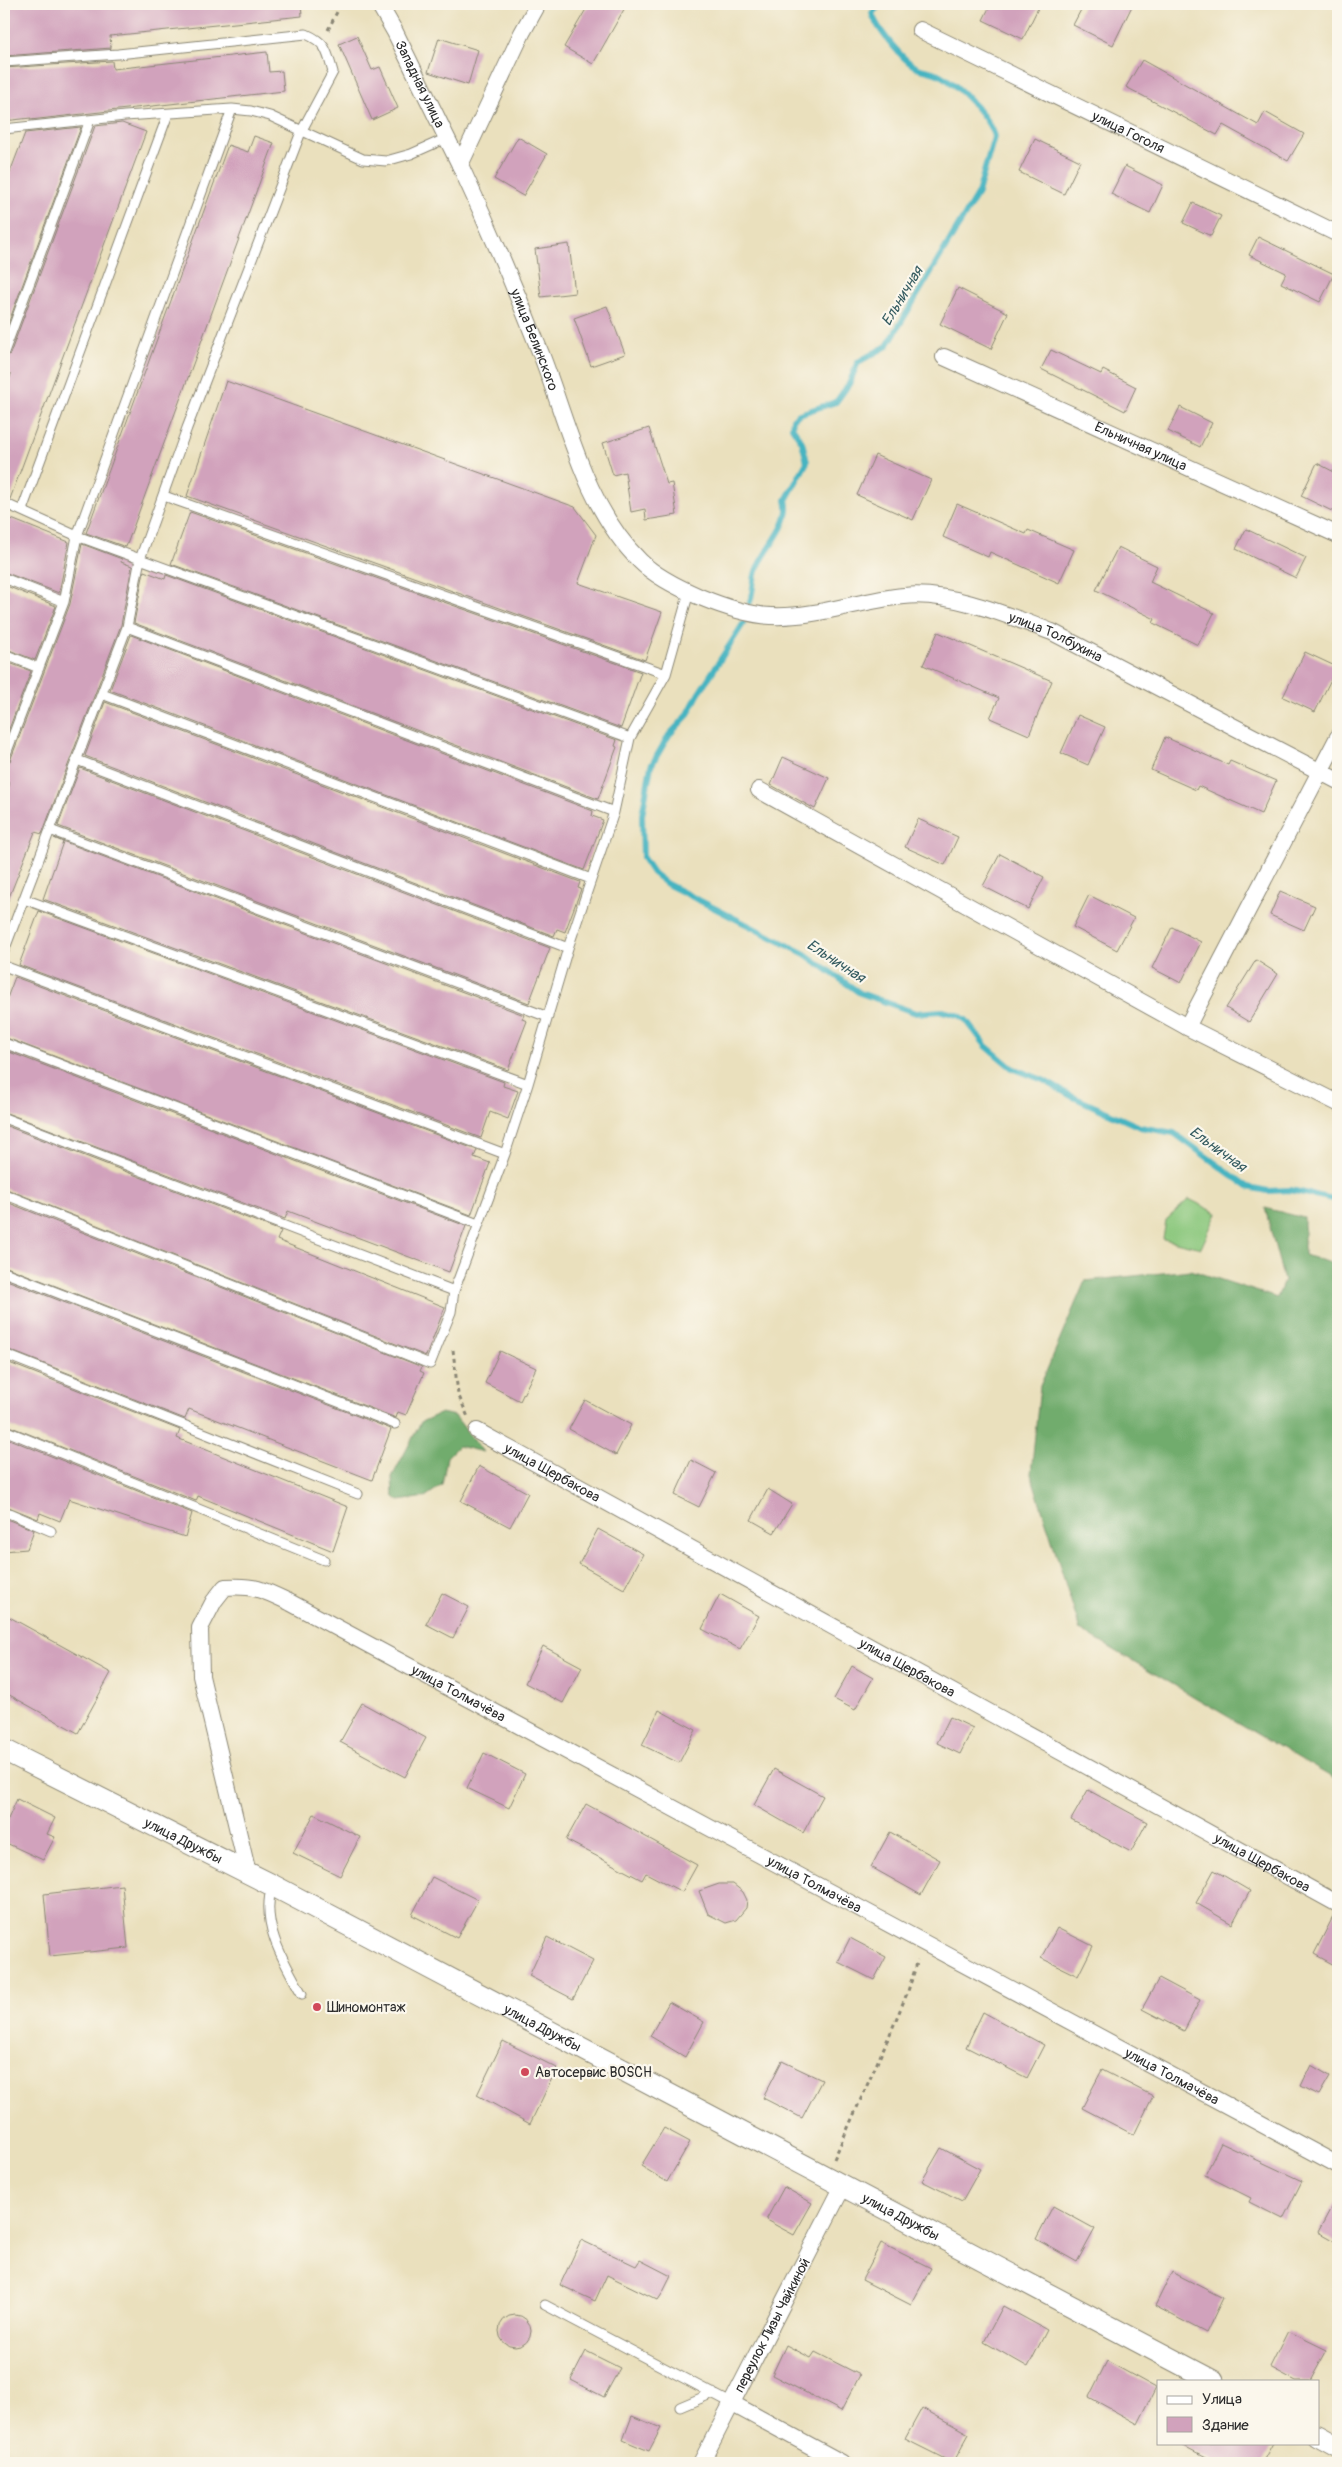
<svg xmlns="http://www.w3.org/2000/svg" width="1342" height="2467" viewBox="0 0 1342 2467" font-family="Pangolin,sans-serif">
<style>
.green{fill:#8cc87e;stroke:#5c7a54}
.forest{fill:#71ac6d;stroke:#4e6c4c}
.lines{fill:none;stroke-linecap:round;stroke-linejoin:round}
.stream{stroke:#46b4c1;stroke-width:6}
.building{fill:#d1a2bc}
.service-casing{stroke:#8a8674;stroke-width:11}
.minor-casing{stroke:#8a8674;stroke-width:18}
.tertiary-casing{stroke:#8a8674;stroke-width:23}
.path{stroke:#8a8674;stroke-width:3;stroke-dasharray:4 4;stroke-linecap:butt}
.service{stroke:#fff;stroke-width:9}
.minor{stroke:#fff;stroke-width:16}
.tertiary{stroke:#fff;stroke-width:21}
.poi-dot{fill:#d1495b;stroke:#fbf7ec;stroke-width:2}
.labels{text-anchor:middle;stroke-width:4.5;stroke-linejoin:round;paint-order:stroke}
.street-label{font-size:14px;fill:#2b2b2b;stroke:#fbf7ec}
.poi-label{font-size:14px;fill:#2b2b2b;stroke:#fbf7ec;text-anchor:start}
.water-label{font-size:15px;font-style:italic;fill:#345b60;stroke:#fbf7ec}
</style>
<rect width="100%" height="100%" fill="#fbf7ec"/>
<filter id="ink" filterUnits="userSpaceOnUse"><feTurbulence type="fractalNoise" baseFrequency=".02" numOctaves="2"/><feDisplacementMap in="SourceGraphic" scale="10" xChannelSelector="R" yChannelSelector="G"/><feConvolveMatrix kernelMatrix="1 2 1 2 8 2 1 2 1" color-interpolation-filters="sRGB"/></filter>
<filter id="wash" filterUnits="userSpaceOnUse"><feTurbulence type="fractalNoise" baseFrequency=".0096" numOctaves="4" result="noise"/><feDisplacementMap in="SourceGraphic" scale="20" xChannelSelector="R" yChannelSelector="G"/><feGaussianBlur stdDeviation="1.12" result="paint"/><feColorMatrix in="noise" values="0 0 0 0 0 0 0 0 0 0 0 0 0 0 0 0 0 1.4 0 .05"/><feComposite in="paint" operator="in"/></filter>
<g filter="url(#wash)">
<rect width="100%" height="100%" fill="#eae0bd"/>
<path class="green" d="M1189 1199 1217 1213 1201 1248 1163 1239 1166 1220Z"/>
<path class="forest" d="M1265 1208 1304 1218V1255L1338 1265V1781L1080 1630 1031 1474 1040 1386 1085 1281 1191 1270 1277 1298 1284 1281Z
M441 1413 455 1416 483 1452 458 1446 447 1457 442 1485 425 1497 399 1501 393 1496 392 1477 421 1422Z"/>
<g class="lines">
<path class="stream" d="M750 602C753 592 753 581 756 571 765 548 793 524 786 500L807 462 802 442 792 427 793 419 799 414 836 402 849 384 858 362 887 346 978 193 994 137C990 118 957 84 940 75 933 71 925 71 918 68 904 62 876 28 872 13L881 4
M743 624 699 693 687 716 669 735 651 766 642 815 643 858 653 873 667 884 805 954 860 993 916 1013 942 1011 958 1015 966 1020 986 1046 1012 1068 1043 1080 1071 1096 1140 1127 1174 1133 1248 1187 1268 1191 1290 1190 1338 1200"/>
</g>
<g id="blocks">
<path class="building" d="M34 4H301L302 16 110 36 111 48 4 56V7Z
M589 4H627L593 64 564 47Z
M991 4H1040L1023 39 983 20Z
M1084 4H1133L1113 45 1073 25Z
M357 36 372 70 380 67 398 108 372 120 339 44Z
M439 38 478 50 468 85 428 72Z
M267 52 269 72 282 71 284 91 30 120 31 118 4 121V68L112 61 113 69Z
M1142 60 1258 125 1265 112 1304 134 1288 161 1223 125 1217 135 1126 87Z
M122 123 146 132 10 499 4 497V395L11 374 4 373V358L10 354 95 126Z
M81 127 4 335V188L25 133Z
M254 136 274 143 126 547 86 533 228 145 248 152Z
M518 137 547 154 523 196 494 179Z
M1035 139 1080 161 1064 194 1019 172Z
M1125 166 1163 185 1150 213 1111 194Z
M1193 203 1221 216 1211 236 1183 223Z
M1258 237 1334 274 1320 302 1281 283 1286 273 1249 255Z
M569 244 575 293 541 297 535 249Z
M958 288 1008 313 991 349 940 324Z
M607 306 625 354 591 366 574 318Z
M1051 350 1101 374 1103 370 1136 387 1125 411 1041 369Z
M226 381 575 507 596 535 578 583 662 612 645 660 187 496Z
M1180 407 1212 423 1200 447 1168 431Z
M649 428 667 484 672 483 677 515 646 520 645 509 631 512 625 472 613 475 603 443Z
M875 455 931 480 913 520 857 495Z
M1317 463 1338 474V514L1301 496Z
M957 504 1026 534 1028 530 1074 550 1059 583 990 552 988 557 943 537Z
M190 512 641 672 621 728 171 564Z
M4 516 69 542 59 593 4 572Z
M1246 529 1306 558 1296 578 1236 549Z
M82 544 122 559 121 562 132 566 121 625 42 834 35 832 4 910V799L10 783 4 781V765L10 761 70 604Z
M1118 547 1157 566 1150 582 1214 613 1198 645 1153 623 1155 619 1096 590Z
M144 571 165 579 166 575 617 740 615 746 617 747 598 799 134 623Z
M4 585 56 606 35 660 4 648Z
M938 632 1052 681 1029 735 990 718 999 698 923 665Z
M131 635 593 811 592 816 603 820 584 870 110 690Z
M1305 652 1337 667 1315 712 1283 697Z
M4 661 31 671 4 742Z
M105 702 580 882 578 888 581 889 565 932 557 929 554 936 85 756Z
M1078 715 1105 727 1088 765 1061 753Z
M1165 737 1228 765 1230 761 1276 781 1261 814 1198 786 1196 790 1151 770Z
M783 757 829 778 815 809 771 785Z
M80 768 550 948 529 1003 58 826Z
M918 819 958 837 945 865 905 847Z
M54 838 524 1015 522 1019 527 1021 508 1070 43 899 63 842Z
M1000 854 1044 877 1028 909 983 886Z
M1280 891 1315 906 1304 930 1270 915Z
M1089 895 1134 918 1117 950 1073 927Z
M39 911 504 1082 503 1086 518 1091 508 1119 490 1112 481 1138 19 965Z
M1172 927 1201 942 1181 983 1152 968Z
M1256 960 1278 974 1249 1022 1226 1008Z
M15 977 477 1150 474 1157 490 1163 471 1215 4 1037V1006Z
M4 1050 466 1226 449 1272 288 1211 285 1219 4 1112Z
M4 1125 281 1231 277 1240 445 1307 426 1356 4 1188Z
M4 1201 422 1367 420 1371 424 1373 406 1415 398 1412 396 1418 4 1266Z
M4 1279 391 1429 372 1480 189 1409 185 1419 4 1348Z
M500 1351 536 1368 520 1401 485 1383Z
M4 1361 180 1430 177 1438 348 1507 333 1551 198 1496 196 1501 4 1424Z
M585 1400 631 1425 616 1455 569 1429Z
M4 1437 192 1513 185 1537 69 1499 60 1521 40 1513 38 1519 4 1505Z
M691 1460 716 1473 699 1507 675 1495Z
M479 1466 528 1493 510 1527 461 1501Z
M768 1489 792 1504 774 1533 751 1520Z
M4 1518 34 1530 27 1549 4 1551Z
M598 1529 643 1554 624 1589 579 1564Z
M442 1593 469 1607 453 1638 426 1624Z
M720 1594 759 1616 740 1649 702 1629Z
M4 1614 111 1673 78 1733 4 1692Z
M543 1646 582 1667 563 1703 525 1683Z
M852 1666 873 1678 855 1710 834 1699Z
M362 1703 426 1738 405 1777 340 1742Z
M659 1710 696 1730 679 1763 642 1745Z
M950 1717 973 1728 960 1754 937 1743Z
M484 1753 525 1774 509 1808 467 1788Z
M774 1769 823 1796 803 1833 754 1805Z
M1088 1790 1147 1822 1131 1852 1071 1820Z
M17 1799 55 1818 47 1834 55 1837 43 1860 4 1842V1828Z
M586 1804 697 1865 682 1892 646 1873 642 1880 566 1840Z
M314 1814 360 1837 340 1876 293 1853Z
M890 1832 940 1860 921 1895 871 1867Z
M1214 1870 1250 1891 1232 1924 1196 1903Z
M432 1877 478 1900 457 1938 412 1915Z
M719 1884H733L743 1892 747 1900 746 1908 736 1920 726 1923 708 1914 699 1891Z
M122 1885 128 1948 50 1956 44 1894Z
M1335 1913 1338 1914V1967L1314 1954Z
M1057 1928 1093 1946 1078 1976 1041 1958Z
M547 1937 593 1961 573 1999 529 1976Z
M850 1938 886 1957 874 1980 838 1962Z
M1159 1978 1200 2000 1184 2031 1142 2009Z
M669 2002 704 2022 685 2057 650 2036Z
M983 2012 1044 2045 1027 2078 966 2047Z
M503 2041 557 2068 530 2124 477 2095Z
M782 2061 822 2080 802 2118 763 2098Z
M1311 2065 1330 2076 1319 2095 1301 2086Z
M1102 2070 1153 2096 1134 2135 1082 2108Z
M664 2128 690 2142 667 2182 641 2166Z
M1221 2143 1302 2181 1283 2219 1249 2202 1251 2198 1205 2175Z
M941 2148 980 2169 962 2201 922 2181Z
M784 2187 812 2203 794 2235 766 2220Z
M1338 2195V2243L1318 2232Z
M1053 2206 1095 2229 1077 2262 1036 2239Z
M581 2240 636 2266 640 2260 671 2276 662 2294 658 2300 607 2275 595 2301 560 2285Z
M881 2243 931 2268 911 2305 862 2280Z
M1172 2272 1223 2298 1206 2333 1155 2306Z
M1003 2306 1047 2330 1028 2367 984 2342Z
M499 2331a16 16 0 1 1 32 0a16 16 0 1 1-32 0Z
M1288 2331 1327 2350 1310 2381H1296L1270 2367Z
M786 2345 811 2358 815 2352 860 2375 841 2411 772 2375Z
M586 2351 620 2368 604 2397 571 2380Z
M1107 2361 1156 2388 1138 2424 1089 2397Z
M922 2408 969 2434 953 2463 905 2439Z
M632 2416 661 2428 649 2451 623 2440Z
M1178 2443H1273L1262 2463H1217Z"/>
</g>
</g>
<g filter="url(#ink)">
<use href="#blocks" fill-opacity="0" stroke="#8a8674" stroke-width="1"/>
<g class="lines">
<defs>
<path id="service" d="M4 62 118 54 306 34C327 43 327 52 333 72L301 132 187 428 140 559 127 627 4 951
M4 129 125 116 232 109 251 111 270 116 363 159 386 161 411 154 447 138
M4 352 90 120
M164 496 666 674
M4 503 77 536 630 738
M22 510 168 114
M4 578 64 602
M127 627 614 812
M4 654 39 668
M102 694 591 879
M4 759 64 602 77 536 232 109
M77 760 568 948
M50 830 548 1017
M24 899 528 1084
M4 966 505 1154
M4 1043 478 1224
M4 1118 454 1291
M4 1194 430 1364 451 1312 454 1291 505 1154 528 1084 568 948 614 812 630 738 666 674 689 592
M4 1272 395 1424
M4 1354 358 1494
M4 1430 324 1560
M4 1511 51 1531
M272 1886C260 1924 284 1962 302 1994
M545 2305 731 2403
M680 2407 713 2393"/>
<g id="minor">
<path id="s1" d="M379 4 395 32 460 165"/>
<path id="s2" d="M538 4 522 33 460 165C489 227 516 290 541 354 568 423 585 507 640 561 656 577 679 588 700 597 722 606 747 615 771 616 817 618 859 600 904 596 951 591 1009 616 1052 632L1338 781"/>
<path id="s3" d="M920 30 1338 234"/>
<path id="s4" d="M944 357 1338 535"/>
<path d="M759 790 1187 1027 1338 1103"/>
<path d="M1187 1027 1338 737"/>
<path id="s5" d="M477 1431 1338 1904"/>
<path id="s6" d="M248 1873 201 1676 200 1628 214 1601 225 1587C256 1585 264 1590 291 1603L1338 2165"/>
<path d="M731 2403 842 2463"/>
<path id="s7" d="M701 2463 843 2186"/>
</g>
<g id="tertiary">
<path id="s8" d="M4 1750 272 1885 1213 2381"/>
<path d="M1318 2436 1338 2447"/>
</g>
</defs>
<use href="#service" class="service-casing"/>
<use href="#minor" class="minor-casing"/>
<use href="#tertiary" class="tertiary-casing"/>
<path class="path" d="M328 30 341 4
M453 1350 458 1394 468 1417
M834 2159 890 2034 908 1991 918 1960"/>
<use href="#service" class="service"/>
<use href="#minor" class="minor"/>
<use href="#tertiary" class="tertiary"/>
</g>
</g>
<g class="poi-dot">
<circle cx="317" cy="2007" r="5"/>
<circle cx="525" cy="2072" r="5"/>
</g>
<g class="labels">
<g class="street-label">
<text dy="5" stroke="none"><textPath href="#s1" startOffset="90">Западная улица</textPath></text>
<text dy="5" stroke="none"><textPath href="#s3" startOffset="232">улица Гоголя</textPath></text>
<text dy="5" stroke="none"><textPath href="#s2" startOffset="369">улица Белинского</textPath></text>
<text dy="5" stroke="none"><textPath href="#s4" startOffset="216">Ельничная улица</textPath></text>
<text dy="5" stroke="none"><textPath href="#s2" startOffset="1054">улица Толбухина</textPath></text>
<text dy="5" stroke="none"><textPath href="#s5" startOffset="86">улица Щербакова</textPath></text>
<text dy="5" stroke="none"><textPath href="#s5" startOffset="491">улица Щербакова</textPath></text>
<text dy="5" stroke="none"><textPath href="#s6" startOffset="558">улица Толмачёва</textPath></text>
<text dy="5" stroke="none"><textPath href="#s8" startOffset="201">улица Дружбы</textPath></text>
<text dy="5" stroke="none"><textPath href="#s5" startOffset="896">улица Щербакова</textPath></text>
<text dy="5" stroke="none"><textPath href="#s6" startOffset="962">улица Толмачёва</textPath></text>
<text dy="5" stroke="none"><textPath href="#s8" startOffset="606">улица Дружбы</textPath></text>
<text dy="5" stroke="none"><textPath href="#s6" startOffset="1368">улица Толмачёва</textPath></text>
<text dy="5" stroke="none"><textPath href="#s8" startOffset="1011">улица Дружбы</textPath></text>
<text dy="5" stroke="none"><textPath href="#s7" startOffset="155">переулок Лизы Чайкиной</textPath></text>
</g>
<g class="poi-label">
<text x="327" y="2012">Шиномонтаж</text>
<text x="535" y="2077">Автосервис BOSCH</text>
</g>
<g class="water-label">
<text transform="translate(902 296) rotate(-59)" y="5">Ельничная</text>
<text transform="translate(836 961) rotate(33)" y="5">Ельничная</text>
<text transform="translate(1218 1149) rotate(36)" y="5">Ельничная</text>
</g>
</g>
<rect width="1342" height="2467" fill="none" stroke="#fbf7ec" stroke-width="20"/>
<rect x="1157" y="2380" width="162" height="65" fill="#fbf7ec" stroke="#a8a59f"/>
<rect x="1167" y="2396" width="25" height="8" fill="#ffffff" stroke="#a8a59f"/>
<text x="1202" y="2404" font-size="15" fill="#2b2b2b">Улица</text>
<rect x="1167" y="2417" width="25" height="15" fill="#d1a2bc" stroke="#a8a59f"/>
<text x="1202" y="2430" font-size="15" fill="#2b2b2b">Здание</text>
</svg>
